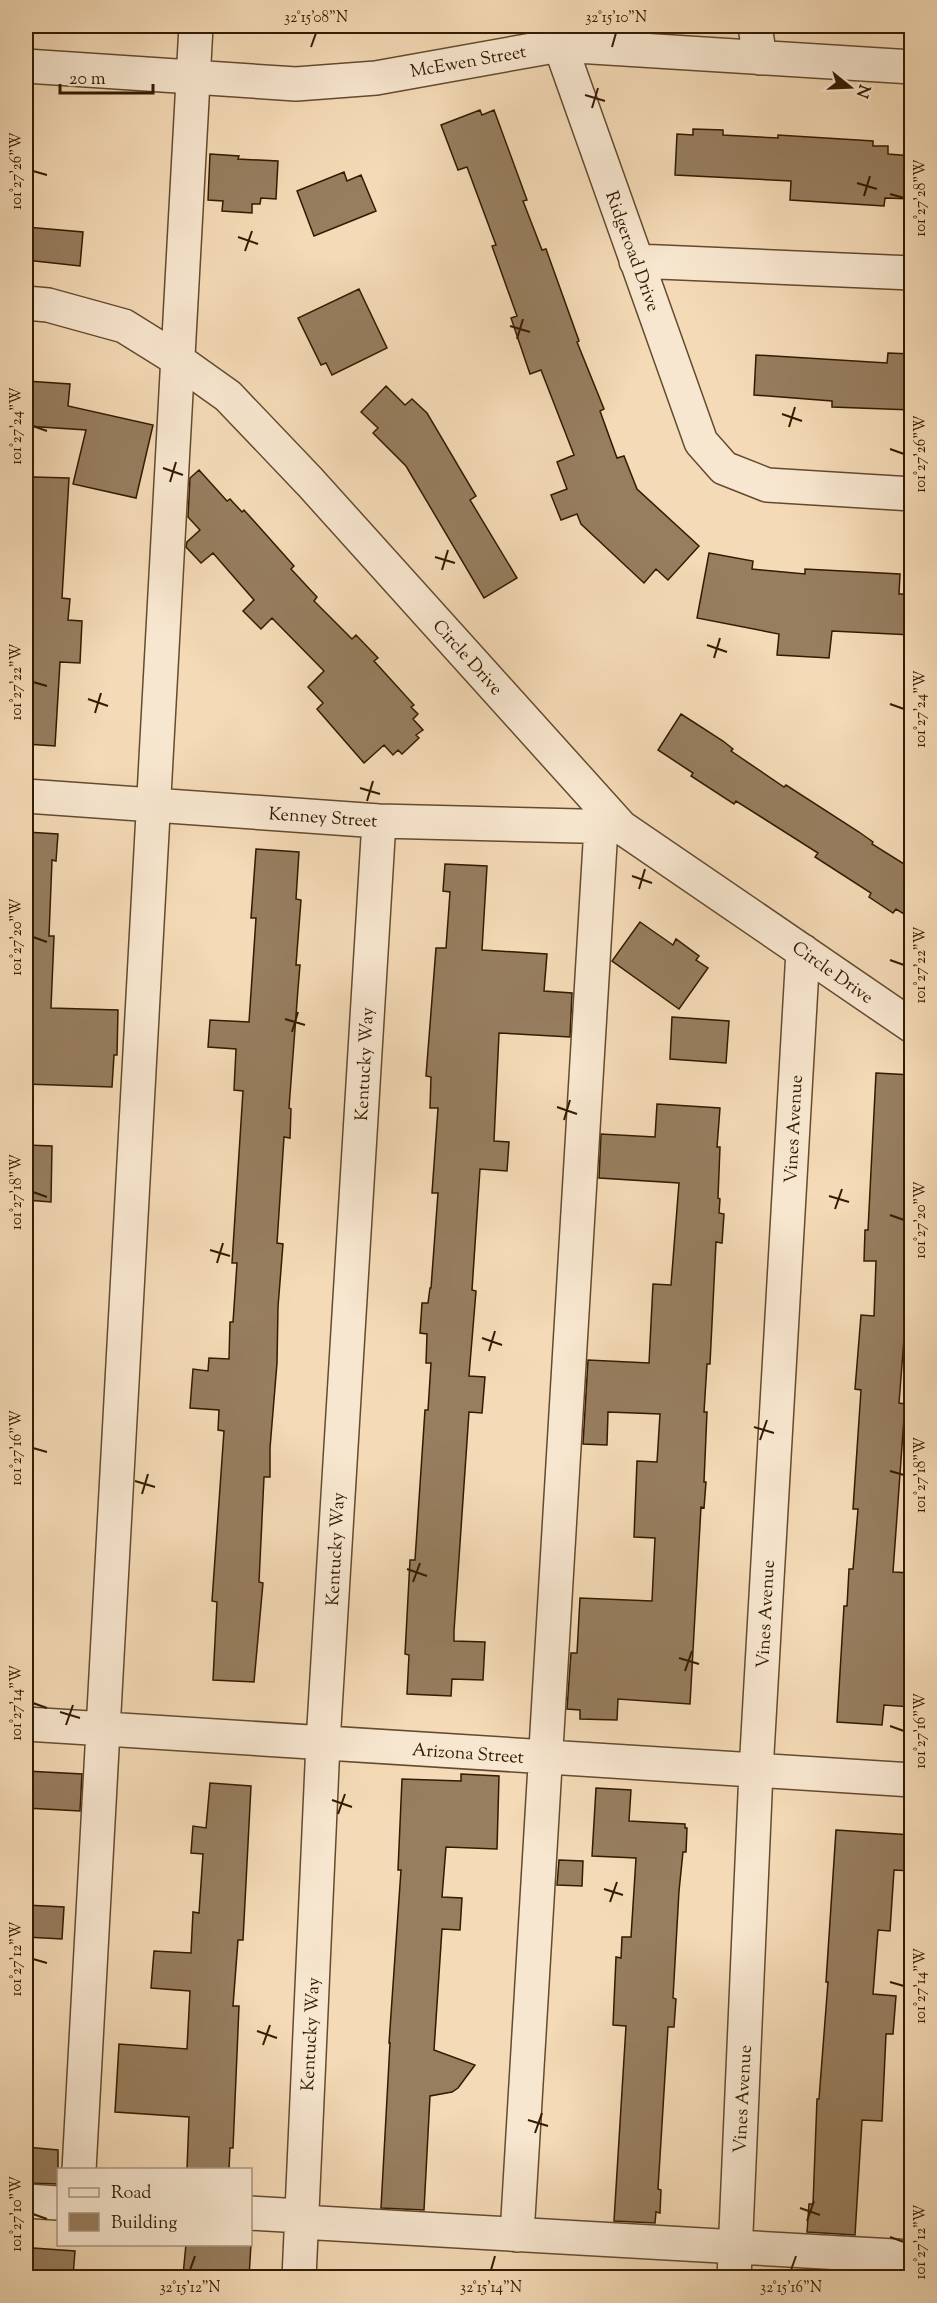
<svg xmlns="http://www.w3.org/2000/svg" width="937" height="2303" viewBox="0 0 937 2303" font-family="'Sorts Mill Goudy',serif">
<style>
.building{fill:#977e5f;stroke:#331b00;stroke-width:1.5}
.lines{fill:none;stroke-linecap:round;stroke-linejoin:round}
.minor-casing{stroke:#634b2e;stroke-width:36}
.minor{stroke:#f8e7d0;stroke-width:33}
.ticks{fill:none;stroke:#331b00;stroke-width:2}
.labels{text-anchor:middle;stroke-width:6;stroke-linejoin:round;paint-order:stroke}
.street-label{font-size:18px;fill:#331b00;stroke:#f8e7d0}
.neatline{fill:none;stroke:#331b00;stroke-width:2}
.ticks-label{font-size:15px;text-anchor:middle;fill:#331b00}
</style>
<rect width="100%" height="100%" fill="#f4dab6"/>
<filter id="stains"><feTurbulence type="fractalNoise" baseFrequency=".00333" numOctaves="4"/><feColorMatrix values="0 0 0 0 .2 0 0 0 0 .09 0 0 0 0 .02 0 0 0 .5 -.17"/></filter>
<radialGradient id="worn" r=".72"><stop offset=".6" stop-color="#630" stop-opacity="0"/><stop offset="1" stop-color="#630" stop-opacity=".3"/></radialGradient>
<path class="building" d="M480 110 482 115 494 110 527 200 523 201 542 250 546 249 579 341 577 342 604 409 600 411 617 458 624 456 637 489 699 546 668 580 656 569 644 583 581 524 577 514 561 520 551 495 567 489 557 462 574 455 541 370 530 374 511 318 517 316 492 246 496 245 467 167 458 170 441 125Z
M693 129 723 130V135L778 138V135L873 141V146H888V154L912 156V199L885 198 884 206 790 200 791 181 675 175 677 134 693 135Z
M210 154 239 156 238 159 278 161 276 199 261 198 260 204H252V213L222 211 223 201 208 200Z
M344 172 347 181 361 175 376 211 314 236 297 191Z
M26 227 83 232 80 266 26 260Z
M359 289 387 348 332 375 326 363 321 365 298 318Z
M888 353 912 354V410L832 407V401L754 395 756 355 887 363Z
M26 381 70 384 68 406 153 425 136 498 73 484 86 430 26 426Z
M386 386 405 405 412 399 427 413 476 496 470 500 517 578 484 598 406 466 373 433 378 428 361 412Z
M199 470 227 501 230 499 242 512 244 510 294 566 291 569 317 597 314 601 352 639 356 635 378 658 374 661 414 705 411 707 418 714 413 719 423 730 416 735 419 738 402 754 398 750 393 755 384 745 364 763 317 709 323 703 308 687 324 671 272 618 261 629 243 611 254 600 213 553 201 563 186 547 187 542 200 530 188 517 190 478Z
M33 477 69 478 62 598 70 599 68 620 82 621 80 663 60 662 55 746 26 744V513H31Z
M709 553 753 561 752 569 805 574V569L900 574 899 594H912V635L832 631 829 658 777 655 779 634 697 618Z
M681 714 723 741 733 749 731 751 784 787 786 785 859 832 873 842 872 844 912 869V919L896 909 893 913 869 897 871 893 815 857 818 853 736 801 734 804 691 776 693 773 658 750Z
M26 832 58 834 56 861 52 860 49 936H54L51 1008 118 1010 117 1055H114L112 1087 26 1084Z
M256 849 299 852 296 899 301 900 296 965H300L298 989 289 1108 291 1109 290 1138 284 1137 277 1243 283 1244 278 1307 277 1363 270 1448V1477H264L259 1582 263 1583 254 1682 213 1680 217 1602 212 1601 224 1431 218 1430 219 1410 190 1408 193 1369 208 1371 209 1358 229 1359 230 1322H233L237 1263H232L243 1091 234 1090 236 1049 208 1047 210 1020 249 1022 256 918H251Z
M445 864 487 866 482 950 547 954 544 991 572 993 570 1037 499 1033 494 1141 509 1142 507 1171 480 1169 472 1290 476 1291 469 1376 485 1377 482 1413 469 1412 454 1631V1641L485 1642 483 1680 452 1679 451 1696 407 1694 409 1655 405 1654 410 1560H415L425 1410H428L431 1363H426L427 1334 420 1333 422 1303H428L430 1288H431L438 1193H432L438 1108H430L431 1077 426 1076 436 948H446L450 892 443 891Z
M640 922 673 945 676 939 699 956 696 960 708 968 679 1009 612 961Z
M672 1017 729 1021 726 1063 670 1059Z
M876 1073 912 1075V1300H907L899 1403 905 1404 893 1572 912 1573V1609L906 1668 912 1669V1707L884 1705 882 1725 837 1722 844 1606H847L849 1569H853L858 1509H853L861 1390 855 1389 861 1315 874 1316 876 1261H864L865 1230H868Z
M657 1104 720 1108 717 1147H720L718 1198 720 1199 719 1213 724 1214 722 1243 716 1242 710 1364H707L704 1412H707L704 1482H706L704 1508 701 1507 690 1704 618 1699 617 1720 580 1719V1710L567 1709 571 1653H577L580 1598 652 1601 655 1538 634 1537 637 1461 657 1462 660 1414 608 1412 607 1445 583 1444 588 1360 649 1363 653 1284 671 1285 679 1183 599 1178 601 1134 655 1137Z
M26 1145 52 1146 51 1202 26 1200Z
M26 1771 82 1774 80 1811 26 1808Z
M461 1774 499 1776 497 1849 446 1847 442 1897 462 1898 460 1930 442 1929 434 2050 475 2065 458 2088 452 2092 430 2096 424 2210 381 2208 390 2043H389L401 1870H398L402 1779 461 1781Z
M210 1783 251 1786 243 1940H238L233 2006H239L233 2148H230L229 2169H187L189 2117 115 2112 119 2044 187 2049 190 1991 151 1988 154 1951 191 1953 193 1912 199 1913 203 1854 191 1853 193 1826 206 1828Z
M596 1788 631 1790 629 1821 685 1824V1828H687L686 1852H683L679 1891 673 1998 676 1999 674 2027H668L658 2189 661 2190 660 2213 656 2212 655 2223 614 2221 626 2026 613 2025 616 1957 621 1958 622 1937H631L636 1858 592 1856Z
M836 1830 912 1835V1871L894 1870 890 1931 878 1930 873 1994 896 1996 893 2034H886L882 2121 862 2120 855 2235 807 2232 809 2204H813L817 2099H819L828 1982H826Z
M559 1860 583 1861 582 1886 557 1885Z
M26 1905 64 1907 62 1939 26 1937Z
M26 2147 58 2150V2184L26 2183Z
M186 2244H251L249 2277 183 2275Z
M33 2248 75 2251 73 2277H30Z"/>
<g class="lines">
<defs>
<path id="minor" d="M755 26 760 58
M556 27 560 45 701 442 724 468 767 485 912 494
M26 66 296 84 376 78 560 45 912 67
M636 261 912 273
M26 303 48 305 124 326 169 354 228 396 310 482 621 827 912 1026
M26 796 379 821 621 827
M26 1724 912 1780
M79 2170 196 26
M26 2201 58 2203
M250 2213 301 2216
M301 2222 912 2257
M517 2235 601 827
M299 2278 323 1743 379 821
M734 2278 756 1771 803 951"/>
</defs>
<use href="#minor" class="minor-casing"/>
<use href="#minor" class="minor"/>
</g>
<path class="ticks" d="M311 47 316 33M612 47 616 33M585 95 605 101M592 108 598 88M33 171 47 175M857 183 877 189M890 194 904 198M864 196 870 176M238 237 258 244M245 251 252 231M510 326 530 332M517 339 523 319M782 414 802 421M33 426 47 431M789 427 795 407M890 449 904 454M163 468 183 475M170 482 176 462M435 557 455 563M442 570 448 550M707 645 727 652M714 658 720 638M33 682 47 686M88 699 108 706M890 704 904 709M95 713 101 693M360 788 380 794M367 801 373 781M632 876 652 883M639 889 645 869M33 937 47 942M890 960 904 965M285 1019 305 1025M292 1032 298 1012M557 1107 577 1114M564 1120 570 1100M33 1192 47 1197M829 1196 849 1202M835 1209 842 1189M890 1215 904 1220M210 1250 230 1256M217 1263 223 1243M482 1338 502 1345M489 1351 495 1331M754 1427 774 1433M760 1440 767 1420M33 1448 47 1452M890 1471 904 1475M135 1481 155 1487M142 1494 148 1474M407 1569 427 1576M413 1582 420 1563M679 1658 699 1664M685 1671 692 1651M33 1703 47 1708M60 1712 80 1718M66 1725 73 1705M890 1726 904 1731M332 1800 352 1807M338 1814 345 1794M604 1889 623 1895M610 1902 617 1882M33 1959 47 1963M890 1982 904 1986M257 2031 277 2038M263 2045 270 2025M528 2120 548 2126M535 2133 542 2113M800 2208 820 2215M33 2214 47 2219M807 2221 814 2201M890 2237 904 2242M190 2270 195 2256M491 2270 495 2256M791 2270 796 2256"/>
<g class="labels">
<g class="street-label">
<text transform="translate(468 61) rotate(-10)" y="6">McEwen Street</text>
<text transform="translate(633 251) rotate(70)" y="6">Ridgeroad Drive</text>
<text transform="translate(468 657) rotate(48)" y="6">Circle Drive</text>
<text transform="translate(323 817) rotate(4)" y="6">Kenney Street</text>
<text transform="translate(833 972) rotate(35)" y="6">Circle Drive</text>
<text transform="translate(364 1064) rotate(-87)" y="6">Kentucky Way</text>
<text transform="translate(793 1129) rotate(-87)" y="6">Vines Avenue</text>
<text transform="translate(335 1549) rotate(-87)" y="6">Kentucky Way</text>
<text transform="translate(765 1614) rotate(-87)" y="6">Vines Avenue</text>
<text transform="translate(468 1753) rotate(4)" y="6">Arizona Street</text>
<text transform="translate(310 2034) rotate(-87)" y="6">Kentucky Way</text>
<text transform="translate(742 2099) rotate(-87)" y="6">Vines Avenue</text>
</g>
</g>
<rect width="937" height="2303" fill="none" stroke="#f4dab6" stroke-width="66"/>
<rect x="57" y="2168" width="195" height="78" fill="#f8e7d0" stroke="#a9957d" stroke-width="1.5"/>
<rect x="69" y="2188" width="30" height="9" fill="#f8e7d0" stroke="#a9957d" stroke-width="1.5"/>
<text x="111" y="2198" font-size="18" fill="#331b00">Road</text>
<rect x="69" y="2213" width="30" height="18" fill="#977e5f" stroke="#a9957d" stroke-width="1.5"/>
<text x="111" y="2228" font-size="18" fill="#331b00">Building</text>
<g transform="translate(850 87) rotate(108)" stroke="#f8e7d0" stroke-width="4.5" paint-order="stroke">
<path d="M0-4.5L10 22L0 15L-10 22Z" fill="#331b00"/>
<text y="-9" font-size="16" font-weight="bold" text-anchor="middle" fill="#331b00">N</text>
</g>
<path d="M60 84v9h93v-9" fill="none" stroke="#331b00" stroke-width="3"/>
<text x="69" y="84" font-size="18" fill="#331b00" stroke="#f8e7d0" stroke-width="4.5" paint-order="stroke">20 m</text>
<rect x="33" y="33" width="871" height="2237" class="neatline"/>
<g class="ticks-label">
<text x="316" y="22">32°15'08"N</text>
<text x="616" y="22">32°15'10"N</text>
<text transform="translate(16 171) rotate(-90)" y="5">101°27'26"W</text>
<text transform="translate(920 198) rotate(-90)" y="5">101°27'28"W</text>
<text transform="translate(16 426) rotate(-90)" y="5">101°27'24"W</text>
<text transform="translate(920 454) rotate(-90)" y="5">101°27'26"W</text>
<text transform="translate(16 682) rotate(-90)" y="5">101°27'22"W</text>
<text transform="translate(920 709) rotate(-90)" y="5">101°27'24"W</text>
<text transform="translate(16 937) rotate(-90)" y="5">101°27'20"W</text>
<text transform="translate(920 965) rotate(-90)" y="5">101°27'22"W</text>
<text transform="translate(16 1192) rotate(-90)" y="5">101°27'18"W</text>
<text transform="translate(920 1220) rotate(-90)" y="5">101°27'20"W</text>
<text transform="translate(16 1448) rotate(-90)" y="5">101°27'16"W</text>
<text transform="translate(920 1475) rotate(-90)" y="5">101°27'18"W</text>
<text transform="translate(16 1703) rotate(-90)" y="5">101°27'14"W</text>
<text transform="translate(920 1731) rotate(-90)" y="5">101°27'16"W</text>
<text transform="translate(16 1959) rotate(-90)" y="5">101°27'12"W</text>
<text transform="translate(920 1986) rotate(-90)" y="5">101°27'14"W</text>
<text transform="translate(16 2214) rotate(-90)" y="5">101°27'10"W</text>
<text transform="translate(920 2242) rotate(-90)" y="5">101°27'12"W</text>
<text x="190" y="2292">32°15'12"N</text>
<text x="491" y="2292">32°15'14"N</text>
<text x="791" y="2292">32°15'16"N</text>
</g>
<rect width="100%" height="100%" filter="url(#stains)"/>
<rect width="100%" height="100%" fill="url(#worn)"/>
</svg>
